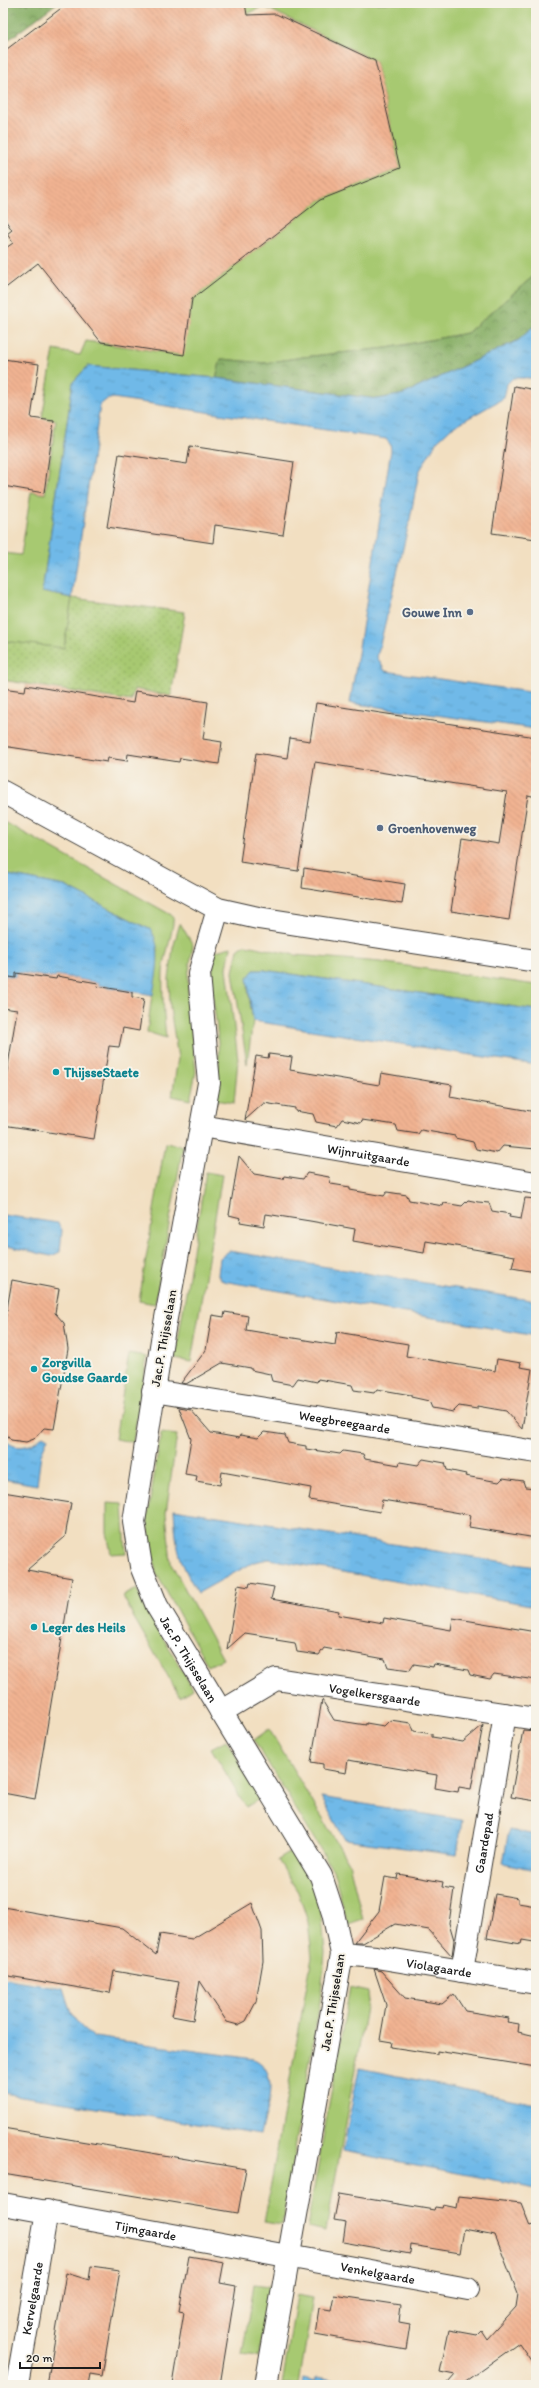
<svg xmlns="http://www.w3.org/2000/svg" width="539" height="2388" viewBox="0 0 539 2388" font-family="Itim,sans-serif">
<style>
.grass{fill:#a7c971;stroke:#627246}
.forest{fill:url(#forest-crowns);stroke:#506440}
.park{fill:url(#park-dots);stroke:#627246}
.water{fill:url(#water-ripples);stroke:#466a82}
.building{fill:url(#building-back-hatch)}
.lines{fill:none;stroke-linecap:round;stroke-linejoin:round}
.minor-casing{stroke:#3c3935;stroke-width:24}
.minor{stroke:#fff;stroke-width:22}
.service-dot{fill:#5c6f8a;stroke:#f7f3e8;stroke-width:1.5}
.culture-dot{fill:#0f9aa8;stroke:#f7f3e8;stroke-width:1.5}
.labels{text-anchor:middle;stroke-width:4;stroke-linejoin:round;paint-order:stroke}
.service-label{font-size:13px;font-weight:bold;fill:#4e5e75;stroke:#f7f3e8;text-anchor:end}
.culture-label{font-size:13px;font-weight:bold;fill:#0d838f;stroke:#f7f3e8;text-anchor:start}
.street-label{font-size:13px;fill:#1c1c1c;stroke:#f7f3e8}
</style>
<defs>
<pattern id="forest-crowns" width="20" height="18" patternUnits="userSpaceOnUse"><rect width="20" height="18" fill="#85ad63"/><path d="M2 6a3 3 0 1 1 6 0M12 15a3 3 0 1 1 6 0" fill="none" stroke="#6c8c51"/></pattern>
<pattern id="park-dots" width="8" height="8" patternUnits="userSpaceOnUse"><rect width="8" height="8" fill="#a7c971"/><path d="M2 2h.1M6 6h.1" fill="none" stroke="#8fac61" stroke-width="1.8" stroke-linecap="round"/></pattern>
<pattern id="water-ripples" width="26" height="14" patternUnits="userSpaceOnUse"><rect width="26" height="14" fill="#70b9e8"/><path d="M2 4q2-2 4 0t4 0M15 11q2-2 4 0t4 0" fill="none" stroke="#609ec6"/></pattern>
<pattern id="building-back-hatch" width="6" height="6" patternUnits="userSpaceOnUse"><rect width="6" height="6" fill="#f1b392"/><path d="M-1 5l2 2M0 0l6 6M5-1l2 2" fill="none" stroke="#ce997d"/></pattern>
</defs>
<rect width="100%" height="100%" fill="#f7f3e8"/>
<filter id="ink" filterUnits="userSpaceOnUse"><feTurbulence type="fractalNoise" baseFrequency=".025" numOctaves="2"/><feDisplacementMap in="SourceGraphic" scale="8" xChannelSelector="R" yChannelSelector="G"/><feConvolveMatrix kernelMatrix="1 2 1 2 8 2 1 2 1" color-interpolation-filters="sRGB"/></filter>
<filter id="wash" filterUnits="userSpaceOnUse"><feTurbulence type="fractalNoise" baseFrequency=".012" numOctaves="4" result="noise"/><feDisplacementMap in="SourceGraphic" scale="16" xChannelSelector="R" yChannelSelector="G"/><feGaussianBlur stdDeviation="0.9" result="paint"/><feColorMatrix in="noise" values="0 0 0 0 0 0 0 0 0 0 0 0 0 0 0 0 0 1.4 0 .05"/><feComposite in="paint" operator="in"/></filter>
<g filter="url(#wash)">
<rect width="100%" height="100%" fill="#f2dfc1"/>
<path class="grass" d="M245 3H536V274L467 333 387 348 303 357 265 363 221 359 216 378 88 366 73 382 42 592 72 598 64 649 3 641V553L21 555 31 492 45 494 56 420 42 418 54 350 80 355 86 341 183 355 192 299 320 200 400 168 375 61 263 6 246 15Z
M3 821 173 916C175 927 164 957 163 973 162 994 164 1016 166 1038L147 1032 158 950 151 930 65 886 3 874Z
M180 923 193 945 188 977V999L196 1072 190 1100 172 1096 178 1058 170 1008 169 979 173 948Z
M246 945 295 955 380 962 536 985V1010L264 970H254L248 989 253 1021 247 1064 233 972 238 949Z
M231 947 227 968 238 1060 234 1103 215 1100C218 1080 220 1062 218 1042 216 1008 207 985 216 951Z
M165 1143 183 1146 155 1304 139 1301Z
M206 1172 222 1175 191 1362 175 1359Z
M129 1354 147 1357 133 1442 115 1439Z
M161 1433 177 1435 166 1513 171 1563 223 1659 208 1666 156 1573 147 1520Z
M107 1503 123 1504 126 1553 111 1554 107 1532Z
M137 1589 146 1609 193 1689 180 1697 134 1618 123 1596Z
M269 1729 349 1863 363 1920 348 1925 333 1870 254 1740Z
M226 1740 261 1798 246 1807 211 1748Z
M294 1850 313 1885 322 1917 325 1953 320 2002 282 2225 264 2222 312 1957 308 1922 298 1892 278 1860Z
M350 1987 369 1991 326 2231 307 2227Z
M254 2284 270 2286 258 2357 242 2355Z
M297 2295 313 2298 299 2385H282Z"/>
<path class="forest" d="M10 3H57L7 41 3 37V9Z
M536 274V324L519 340 404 394 378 399 216 378 221 359 265 363 303 357 387 348 467 333Z"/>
<path class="park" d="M72 598 185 612 171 696 134 689 131 701 3 680V641L64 648Z"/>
<path class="water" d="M536 324V378H513L507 384 504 398 451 428 437 441 419 472 410 519 377 657 385 671 536 693V729L350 703 391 450 390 444 386 439 113 398 106 400 100 405 72 598 42 592 73 382 88 366 216 378 378 399 404 394 519 340Z
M3 874 65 886 151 930C163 950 156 973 153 995L98 985 99 983 56 975 55 978 16 972 15 977 3 975Z
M254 970H264L536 1010V1065L253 1021 247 978Z
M3 1215 58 1223 62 1230 60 1252 51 1256 3 1245Z
M229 1251 536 1301V1336L223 1281 218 1275 220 1258Z
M43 1435 48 1438 41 1454 37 1485 3 1479V1437C14 1453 32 1447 43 1435Z
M174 1509 536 1567V1606L269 1559 254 1562 198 1593C178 1560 176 1548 174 1509Z
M321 1797 462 1820 457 1855 345 1840Z
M509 1830 536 1835V1870L503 1863Z
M3 1978 63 1988C71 2013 72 2022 94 2037L254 2059C282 2072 266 2111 260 2134L3 2093Z
M359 2068 536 2104V2188L343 2151Z
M317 2377 363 2385H303L304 2378 316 2381Z"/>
<g id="blocks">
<path class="building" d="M68 3H245L247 15 276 14 375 61 400 168 320 200 192 299 184 355 101 342 38 263 3 290V250L13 243 7 234 12 230 3 217V52Z
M3 359 39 364 31 418 54 421 44 493 3 486Z
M514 386 536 390V539L492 533Z
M190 446 294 462 283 535 215 525 213 543 107 527 119 454 187 464Z
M26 685 133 703 135 691 208 702 203 739 222 742 219 764 180 758 179 762 128 754 127 761 108 758 107 762 3 746V688L25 691Z
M316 703 536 737V797L528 795 509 920 451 911 462 838 499 844 507 792 315 762 298 871 240 862 256 753 287 758 290 738 310 741Z
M304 868 405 884 402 904 302 888Z
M16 973 56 979 57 976 98 983 97 986 132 992V997L144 999 139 1031 123 1028 119 1047 109 1046 94 1139 3 1125V1096L17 1010 3 1008V976L16 978Z
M269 1054 292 1057 290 1070 379 1085 381 1073 452 1085 450 1097 536 1112V1149L503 1146 497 1153 487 1151 476 1149 473 1142 455 1138V1136L421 1130 418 1134 398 1131 396 1125 362 1120 361 1123 342 1119 337 1126 316 1122 313 1114 295 1111V1108L264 1103 245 1120 256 1056 268 1058Z
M239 1156 254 1174 283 1179 284 1176 303 1179 307 1173 329 1177 331 1184 350 1187V1190L384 1196 387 1192 407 1195 409 1200 443 1206 444 1203 462 1206 468 1200 478 1202 489 1203 492 1211 510 1214 509 1217 521 1219 525 1198 536 1199V1272L512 1268 515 1256 426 1241 424 1253 383 1246 353 1241 355 1229 310 1221 266 1214 264 1226 240 1222 241 1218 229 1215Z
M12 1280 59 1289 55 1313 64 1323 68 1349 54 1429 44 1428 34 1439 26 1442 11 1440 3 1429V1321H5Z
M225 1312 248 1316 246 1330 335 1345 337 1332 408 1344 406 1356 495 1371 497 1359 521 1363 520 1367 532 1369 522 1429 506 1411 477 1406V1409L459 1406 453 1412 443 1410 432 1408 429 1401 411 1397V1395L377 1389 374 1393 354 1390 352 1385 318 1379 317 1382 298 1378 293 1385 272 1381 270 1374 251 1370V1368L222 1363 186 1384 181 1383 206 1350 212 1315 224 1317Z
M179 1408 191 1410 211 1433 239 1438 240 1435 258 1438 264 1432 285 1435 288 1443 306 1446V1449L340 1454 343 1451 363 1454 365 1459 399 1465 400 1462 418 1465 423 1459 445 1463 447 1470 466 1474 465 1476 499 1482 503 1478 523 1481 525 1487 536 1488V1538L469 1527 471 1515 426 1507 382 1500 380 1512 309 1500 311 1488 266 1480 222 1472 220 1485 196 1481 197 1476 185 1474 191 1439Z
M3 1492 71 1503 65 1537 27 1570 72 1578 35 1799 3 1793Z
M250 1583 274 1587 271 1599 339 1611 338 1615 361 1619 383 1623 384 1618 451 1630 453 1618 536 1632V1680L494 1674 490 1679 470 1675 468 1670 434 1664 433 1667 414 1664 410 1670 388 1667 385 1659 324 1648 319 1655 297 1652 295 1643 276 1640 277 1638 245 1633 227 1649 238 1585 249 1587Z
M322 1700 334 1720 366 1725V1723L384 1726 390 1720 411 1723 414 1731 432 1734V1737L463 1742 483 1725 471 1789 459 1787 458 1792 435 1788 437 1775 348 1760 346 1773 323 1769V1764L311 1762Z
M523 1730 536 1731V1801L511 1797Z
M398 1874 443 1882 442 1887 454 1889 449 1923 454 1940 452 1956 429 1930 395 1924 363 1943H354L379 1911 385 1877 397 1879Z
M495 1894 518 1898V1903L536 1906 534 1942 522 1940 521 1944 487 1938Z
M252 1903 262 1931 263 1961 256 2002 246 2021 238 2025 227 2022 200 1981 193 2020 172 2016 179 1982 114 1971 110 1993 3 1975V1907L122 1928 156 1955 160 1934 192 1939Z
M374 1969 381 1971 405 1998 442 2004 454 1994 465 2011 509 2018 507 2022 519 2024 518 2032 536 2036V2067L437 2051V2054L391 2047 392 2042 380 2040 386 2005Z
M3 2128 246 2169 238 2213 3 2174Z
M339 2194 434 2210 435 2207 442 2208 443 2205 457 2208 459 2196 521 2203 530 2226 536 2224V2368L519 2343 460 2385H450L448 2383 455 2375 440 2372 449 2330 476 2335 481 2330 487 2339 516 2307 518 2294 495 2235 464 2229 460 2253 411 2245 410 2254 343 2242 346 2222 334 2220Z
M189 2256 224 2262 220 2283 236 2286 220 2385H172L184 2312 179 2311Z
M91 2266 120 2270 102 2376 90 2374 88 2385H47L66 2273 89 2280Z
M334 2295 401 2305 399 2322 410 2324 406 2350 315 2334 319 2308 331 2310Z"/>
</g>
</g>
<g filter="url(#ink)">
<use href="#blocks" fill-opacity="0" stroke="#3c3935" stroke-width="1"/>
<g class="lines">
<defs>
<g id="minor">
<path d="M3 792 218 909 258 918 536 961"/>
<path id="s1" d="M218 909 199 974 209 1083 162 1340 134 1522 141 1566 157 1606 321 1876 333 1913 342 1954 266 2385"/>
<path id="s2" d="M201 1126 536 1183"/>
<path id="s3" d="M153 1391 536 1452"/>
<path id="s4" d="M221 1712 276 1679 536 1719"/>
<path id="s5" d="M342 1954 376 1957 536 1983"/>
<path id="s6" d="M462 1971 505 1714"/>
<path id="s7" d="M3 2204 468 2289"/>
<path id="s8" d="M17 2385 47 2211"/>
</g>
</defs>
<use href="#minor" class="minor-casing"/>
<use href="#minor" class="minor"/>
</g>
</g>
<g class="service-dot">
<circle cx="470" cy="612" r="4"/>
<circle cx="380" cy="828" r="4"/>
</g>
<g class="culture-dot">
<circle cx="56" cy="1072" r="4"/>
<circle cx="34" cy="1369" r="4"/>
<circle cx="34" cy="1627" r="4"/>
</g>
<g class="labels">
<g class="service-label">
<text x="462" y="617">Gouwe Inn</text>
<text x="388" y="833" text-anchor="start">Groenhovenweg</text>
</g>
<g class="culture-label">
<text x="64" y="1077">ThijsseStaete</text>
<text x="42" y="1367">Zorgvilla<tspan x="42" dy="15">Goudse Gaarde</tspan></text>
<text x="42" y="1632">Leger des Heils</text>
</g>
<g class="street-label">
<text dy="5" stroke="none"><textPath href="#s2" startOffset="170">Wijnruitgaarde</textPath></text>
<text transform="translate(163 1338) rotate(-80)" y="5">Jac.P. Thijsselaan</text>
<text dy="5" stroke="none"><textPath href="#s3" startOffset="194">Weegbreegaarde</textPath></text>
<text dy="5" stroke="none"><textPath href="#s1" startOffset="772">Jac.P. Thijsselaan</textPath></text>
<text dy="5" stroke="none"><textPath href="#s4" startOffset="164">Vogelkersgaarde</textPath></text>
<text dy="5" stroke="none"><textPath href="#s6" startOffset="130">Gaardepad</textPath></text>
<text dy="5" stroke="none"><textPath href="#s5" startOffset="98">Violagaarde</textPath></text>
<text transform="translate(332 2002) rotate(-81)" y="5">Jac.P. Thijsselaan</text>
<text dy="5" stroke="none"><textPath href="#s7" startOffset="145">Tijmgaarde</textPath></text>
<text dy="5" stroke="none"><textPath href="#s7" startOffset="381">Venkelgaarde</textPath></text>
<text dy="5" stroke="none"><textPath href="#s8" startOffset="88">Kervelgaarde</textPath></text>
</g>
</g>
<rect width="539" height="2388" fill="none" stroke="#f7f3e8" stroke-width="16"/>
<path d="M20 2362v6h80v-6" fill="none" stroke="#1c1c1c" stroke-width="2"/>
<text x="26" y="2362" font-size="12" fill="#1c1c1c" stroke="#f7f3e8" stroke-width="3" paint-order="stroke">20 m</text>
</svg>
